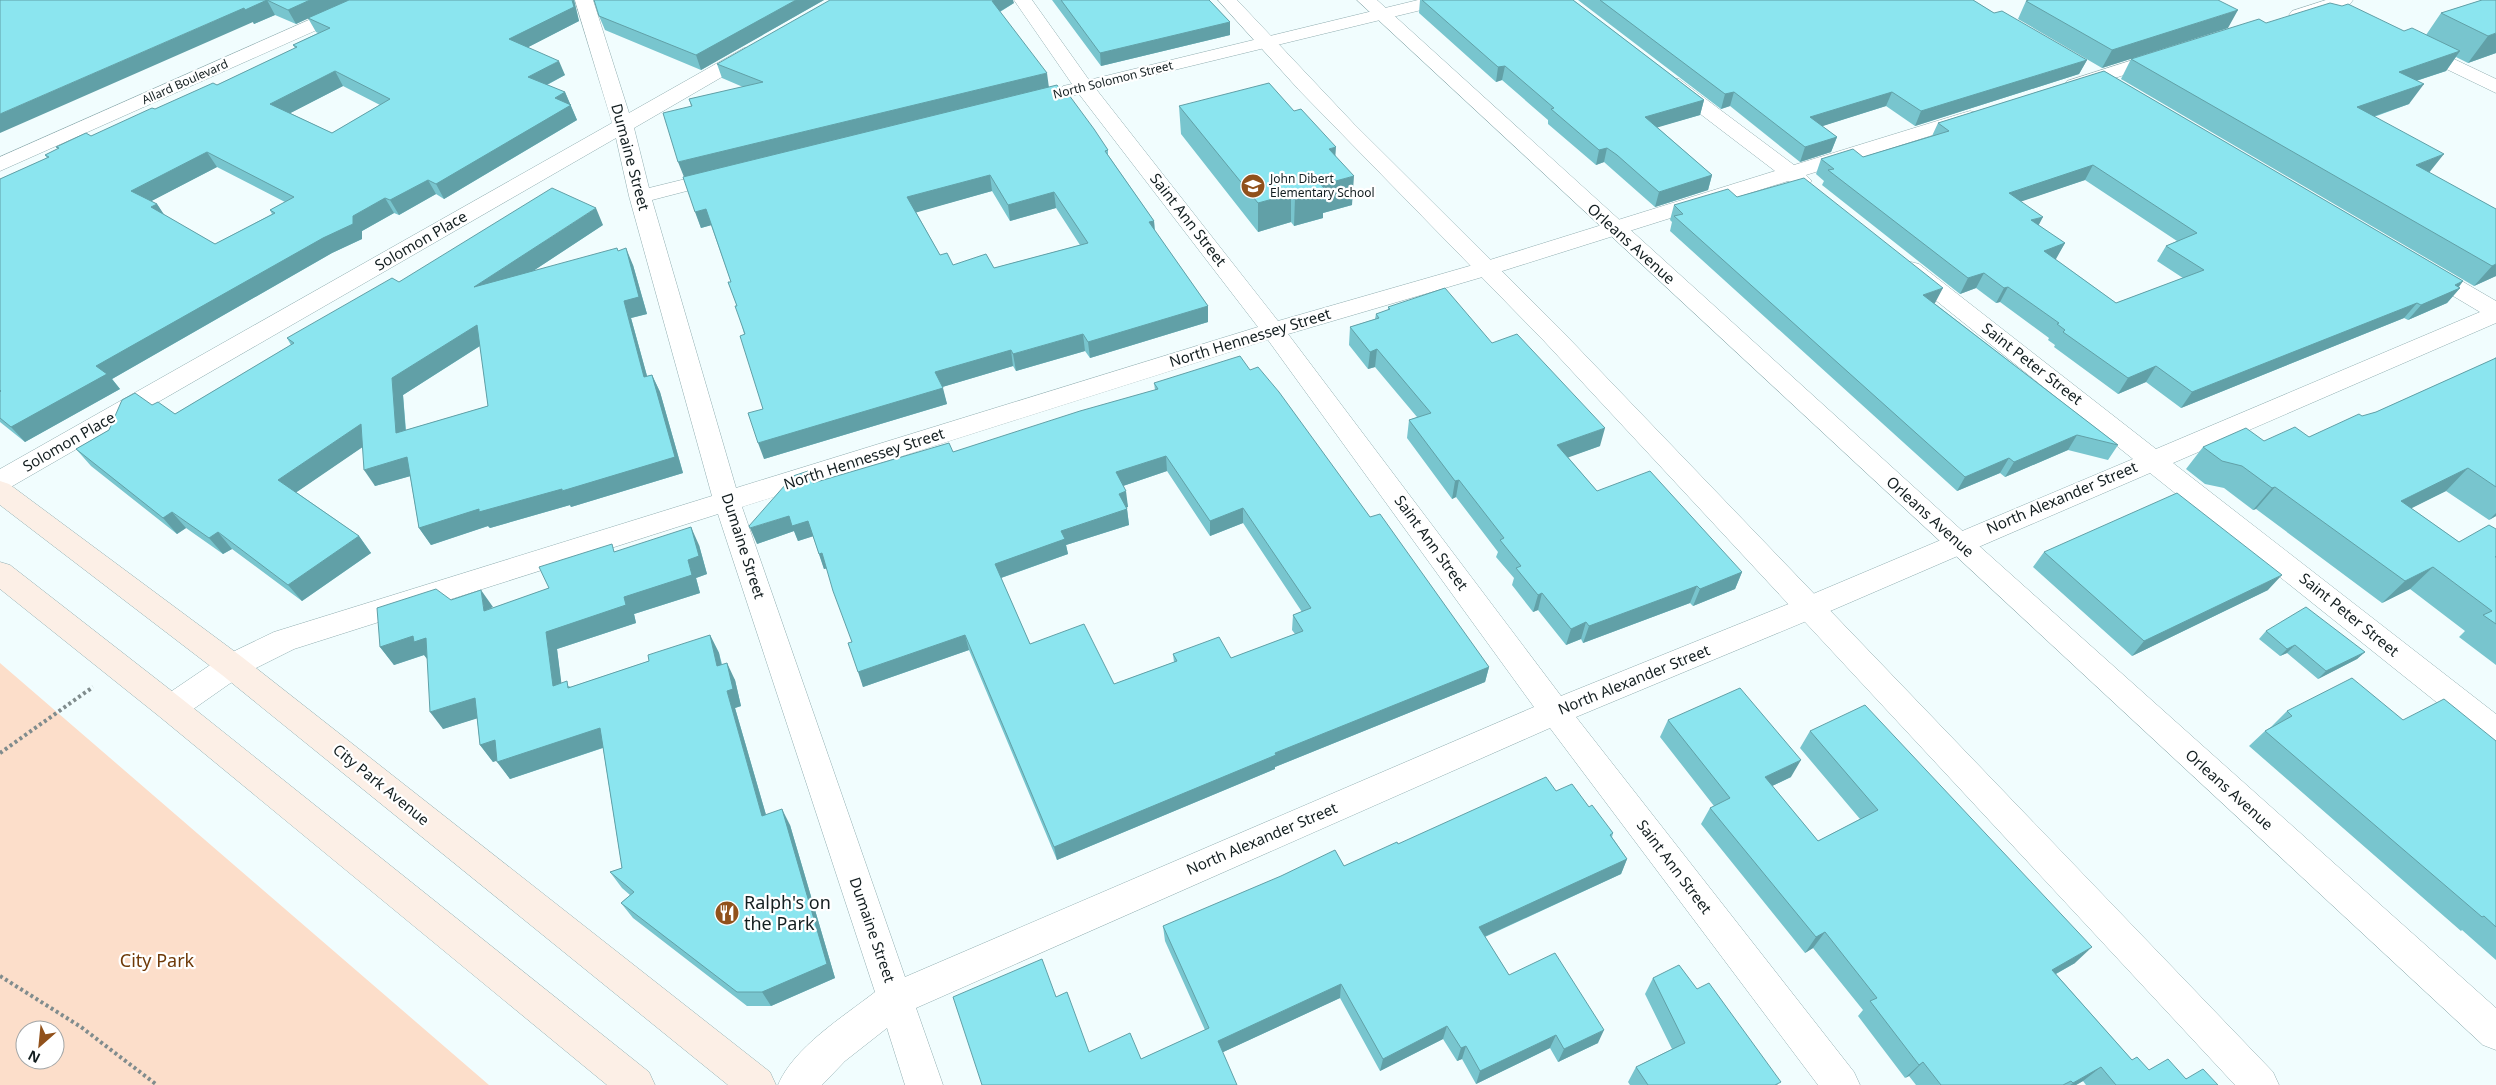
<svg xmlns="http://www.w3.org/2000/svg" width="2496" height="1085" viewBox="0 0 2496 1085" font-family="'Noto Sans',sans-serif">
<style>
.green{fill:#fcdeca;fill-rule:evenodd}
.lines{fill:none;stroke-linecap:round;stroke-linejoin:round}
.minor-casing{stroke:#91aeb1;stroke-width:1}
.tertiary-casing{stroke:#91aeb1;stroke-width:1}
.secondary-casing{stroke:#91aeb1;stroke-width:1}
.path{stroke:#808c8d;stroke-width:4;stroke-dasharray:3 3;stroke-linecap:butt}
.minor{fill:#fff;fill-rule:evenodd}
.tertiary{fill:#fff;fill-rule:evenodd}
.secondary{fill:#fcefe6;fill-rule:evenodd}
.wall{fill:#78c5ce;fill-rule:evenodd}
.shaded-wall{fill:#61a0a7}
.building{fill:#8be5ef;stroke:#61a0a7;fill-rule:evenodd}
.labels{text-anchor:middle;stroke-width:4.5;stroke-linejoin:round;paint-order:stroke}
.far-street-label{font-size:12px;fill:#131e20;stroke:#fff}
.far-poi-label{font-size:12px;fill:#131e20;stroke:#fff;text-anchor:start}
.street-label{font-size:15px;fill:#131e20;stroke:#fff}
.near-poi-label{font-size:18px;fill:#131e20;stroke:#fff;text-anchor:start}
.near-park-label{font-size:18px;fill:#6f3a09;stroke:#fff}
</style>
<rect width="100%" height="100%" fill="#f1fdfe"/>
<path class="green" d="M0 663 489 1085H0ZM25 1030H55V1060H25Z"/>
<g class="lines">
<defs>
<path id="minor" d="M354 0H378L375 4 0 171V157Z
M575 0H593L629 113 744 48H758L760 52 758 56 634 128 649 188 722 170 729 172 733 176 729 180 652 200 736 488 1258 327 1079 94 1070 96 1063 94 1060 90 1063 86 1072 84 1014 0H1032L1089 80 1418 0H1449L1446 4 1096 89 1278 321 1480 263 1775 171 1665 87 1662 83 1665 79H1679L1794 165 1963 113 1970 111 1977 113 1980 117 1977 121 1806 175 1812 181 1808 185 1801 187 1788 181 1496 273 1288 334 1561 696 1801 599 2133 459 1903 274 1900 269 1903 264 1911 262 1919 264 2156 449 2480 312 2418 275 2415 270 2418 265 2426 263 2434 265 2496 301V323L2173 463 2496 714V745L2485 741 2150 473 1821 615 1576 717 1854 1072 1860 1085H1818L1550 728 916 1008 943 1085H905L887 1028 845 1061 822 1085H778C794 1047 843 1017 875 992L718 514 294 649 242 675 182 717 171 721 160 717 156 708 160 699 222 657 274 632 712 496 629 196 616 138 9 488 0 491V469L612 123ZM1268 340 1534 707 905 977 742 507Z
M2326 0H2353L2350 4 2298 20 2292 19 2289 15 2292 11Z
M2416 41 2496 79V93L2409 51 2407 47 2409 43Z
M2161 51 2168 53 2170 57 2168 61 2074 91 2067 89 2064 85 2067 81Z"/>
<path id="tertiary" d="M1218 0H1237L1354 124 1560 329 2273 1072 2279 1085H2235L1544 341 1299 90Z
M1357 0H1377L1968 536 2496 1008V1050L2483 1045Z"/>
<path id="secondary" d="M0 481 9 484 242 657 770 1072 776 1085H728L222 675 0 505Z
M0 562 10 565 182 699 649 1072 655 1085H607L160 717 0 589Z"/>
</defs>
<use href="#minor" class="minor-casing"/>
<use href="#tertiary" class="tertiary-casing"/>
<use href="#secondary" class="secondary-casing"/>
<path class="path" d="M0 753 93 687
M0 976 81 1027 157 1085"/>
<use href="#minor" class="minor"/>
<use href="#tertiary" class="tertiary"/>
<use href="#secondary" class="secondary"/>
</g>
<path class="wall" d="M0 0H574L579 21 528 47 565 75 547 85 565 92 577 120 444 199 436 194 399 215 394 213 362 231V239L332 253 112 379 120 389 25 442 0 422V179L47 158 45 155 58 149 56 147 91 136 217 85 295 48 293 45 318 33 316 32 308 18 296 24 275 15 254 24 253 22ZM343 86 380 105 332 133 290 113ZM217 167 285 202 270 210 272 214 215 244 164 215 157 204 151 201Z
M824 0 701 70 605 30 599 16Z
M1052 0H1209L1230 22V35L1101 66Z
M1420 0H1573L1704 100 1700 115 1657 127 1712 175 1708 190 1655 207 1613 170 1604 162 1596 165 1548 124V120L1502 80 1496 82 1419 13Z
M1578 0H1973L1994 13 2087 60 2079 74 1915 126 1886 106 1822 126 1837 137 1831 152 1800 162 1730 106 1721 109Z
M2482 0 2496 53 2468 63 2456 57 2446 71 2416 81 2409 104 2374 117 2429 173 2496 209V276L2474 286 2121 79 2131 59 2266 23 2404 31 2426 35 2441 13Z
M2026 1 2228 28 2102 68 2018 19Z
M1014 3 1000 12 1049 87 1108 150V155L1154 221 1155 231 1208 306V322L1090 358 1085 351 1016 371 1013 366 942 387 947 404 764 459 763 409 737 306 728 282H731L711 225 701 228 684 177 691 106 689 99 743 87 722 78 717 64ZM992 191 1010 221 1056 208 1080 245 994 268 953 265 940 255 916 212Z
M2104 71 2463 281 2459 287 2460 288 2447 303 2408 320 2404 318 2181 408 2146 382 2118 394 2054 347 2055 345 2048 340 2049 338 2000 302 1996 303 1976 288 1960 294 1822 185 1824 181 1816 174 1821 159 1863 157 1932 136 1938 123ZM2085 180 2177 241 2166 246 2157 261 2183 278 2116 303 2055 259 2065 243 2038 225 2021 201Z
M1179 106 1335 155 1352 205 1323 213V218L1294 226 1291 222 1258 232 1181 134Z
M1737 197 1935 303H1934L2118 445 2108 460 2068 450 2005 477 2000 473 1957 491 1670 231 1672 222 1670 220 1674 205Z
M603 225 533 271 618 251 633 265 647 314 631 318 647 376 652 375 660 392 683 473 571 507 570 505 490 528 488 526 431 545 419 528 410 476 375 486 362 447 296 492 359 536 371 553 302 601 232 549 223 554 186 528 177 534 91 466 76 449 152 405 175 414 291 345 287 338 399 282ZM480 346 488 406 406 430 403 395Z
M1388 307 1492 343 1600 446 1568 457 1597 491 1742 572 1735 589 1693 606 1690 603 1583 643 1581 639 1566 645 1538 610 1533 612 1512 585 1514 578 1496 557 1498 552 1456 497 1452 499 1407 438 1409 420 1417 417 1375 367 1368 369 1349 345 1350 327 1375 319 1376 314 1388 310Z
M2496 357V516L2489 520 2446 491 2411 508 2459 542 2496 529V665L2459 637 2465 631 2410 589 2382 603 2256 509 2253 510 2224 488 2205 484 2186 469 2203 447 2309 437 2376 412 2494 359Z
M1250 370 1370 517 1489 667 1485 682 1275 767V769L1057 860 969 650 863 687 852 642 827 568 824 569 813 536 798 541 794 531 757 544 813 483 953 452 1155 390 1154 383ZM1167 471 1210 536 1243 523 1302 612 1293 615 1292 630 1295 634 1231 658 1173 654 1174 662 1114 684 1030 644 1001 578 1068 554 1066 545 1129 525 1127 509 1126 507H1128L1123 486Z
M699 545 707 574 696 578 700 593 634 614 636 623 557 649 561 683 571 687 649 661 710 635 719 653 722 664 735 680 741 706 735 708 766 815 790 825 835 978 771 1006H747L633 918 621 903 630 895 622 888 610 872 622 868 603 748 510 779 497 760 493 762 480 745 477 718 443 729 427 658 424 655 394 665 380 647 451 600 493 608 549 588 616 551Z
M2044 552 2268 590 2132 656 2033 567Z
M2266 631 2365 652 2357 659 2318 679 2287 653 2280 656 2259 639Z
M2287 711 2403 720 2496 741V960L2462 930 2461 931 2249 746 2265 731 2271 727Z
M1668 720 1791 777 1772 786 1818 841 1860 819 1800 748 1810 731 2075 963 2056 974 2132 1060 2149 1070 2218 1085H2086L2083 1081 2076 1085H1916L1909 1076 1905 1078 1858 1016 1863 1010 1813 948 1805 953 1701 824 1710 808 1714 806 1660 737Z
M1556 791 1589 807 1613 833 1612 837 1627 859 1621 874 1485 937 1509 975 1598 1043 1558 1062 1550 1048 1476 1084 1462 1059 1457 1061 1443 1039 1380 1071 1340 998 1223 1052 982 1085 1056 997 1089 1052 1141 1059 1205 1030 1165 941 1163 926 1344 866 1398 844Z
M1653 978 1697 989 1778 1085H1630L1628 1082 1636 1067 1672 1049 1645 994Z"/>
<path class="shaded-wall" d="M267 0 275 15 254 24 253 22 0 133V114L244 8Z
M310 0H349L296 24 288 10Z
M572 0H574L579 21 515 54 509 39Z
M796 0H824L701 70 696 55Z
M994 0H1013L1014 3 994 15 992 1Z
M2238 10 2228 28 2102 68 2112 50Z
M1230 22V35L1101 66 1100 53Z
M2496 33V53L2468 63 2488 36Z
M2460 51 2446 71 2385 91 2399 72Z
M2087 60 2079 74 1915 126 1921 111Z
M559 61 565 75 535 91 528 77Z
M1505 66 1502 80 1496 82 1498 67Z
M335 71 343 86 279 119 270 104Z
M1047 73 1049 88 684 177 678 162Z
M2424 84 2409 104 2343 127 2357 107Z
M565 92 577 120 444 199 436 184 555 98Z
M1734 92 1730 106 1721 109 1725 94Z
M1892 92 1886 106 1804 132 1810 117Z
M1704 100 1700 115 1642 132 1645 117Z
M1837 137 1831 152 1800 162 1805 147Z
M1336 147 1334 175 1329 149Z
M1607 148 1604 162 1596 165 1599 150Z
M207 152 217 167 142 206 131 191Z
M2444 154 2428 174 2416 165Z
M2093 165 2085 180 2002 208 2009 193Z
M990 175 992 191 911 214 907 197Z
M1712 175 1708 190 1655 207 1659 192Z
M1354 176 1352 205 1323 213V218L1294 226 1295 198 1321 185Z
M428 180 436 194 399 215 390 200Z
M1054 192 1056 208 1010 221 1008 205Z
M1291 194V222L1258 232V203Z
M385 198 394 213 362 231V239L332 253 112 379 120 389 25 442 11 427 96 366 353 216Z
M157 204 167 219 151 207Z
M596 208 603 225 483 304 474 287Z
M706 209 712 225 701 228 695 212Z
M2043 217 2035 232 2031 220Z
M1154 221 1155 237 1149 222Z
M2065 243 2056 259 2036 266 2044 251Z
M626 248 633 265 647 314 631 318 652 394 644 377 624 301Z
M2496 264V276L2474 286 2492 266Z
M1984 273 1976 288 1960 294 1968 278Z
M2463 281 2456 290 2460 288 2447 303 2408 320 2421 305 2455 285Z
M2008 287 2000 302 1996 303 2004 288Z
M1943 288 1935 303 1916 310 1923 295Z
M2417 303 2404 318 2181 408 2192 392Z
M1208 306V322L1090 358 1088 342Z
M477 325 486 342 403 395 407 450 396 433 392 378Z
M1083 334 1085 351 1016 371 1013 354Z
M1377 349 1375 367 1368 369 1370 352Z
M1011 350 1013 366 939 388 935 372Z
M2156 366 2146 382 2118 394 2128 378Z
M652 375 660 392 683 473 571 507 570 505 490 528 488 526 431 545 419 528Z
M943 388 947 404 764 459 758 443Z
M361 424 373 440 291 496 278 480Z
M1605 428 1600 446 1553 463 1557 445Z
M2077 435 2068 450 2005 477 2014 462Z
M1166 456 1167 471 1117 488 1116 472Z
M407 457 418 474 375 486 364 470Z
M2009 458 2000 473 1957 491 1965 477Z
M2468 468 2446 491 2380 524 2401 501Z
M1459 480 1456 497 1452 499 1455 481Z
M2275 487 2256 509 2253 510 2272 488Z
M1126 491 1128 507 1120 510 1119 494Z
M1243 508V523L1210 536V521Z
M1127 509 1129 525 1066 545 1068 554 998 579 995 564 1061 531Z
M172 512 186 528 177 534 163 518Z
M2496 513V516L2489 520Z
M789 516 808 521 814 536 798 541 794 531 757 544 750 528Z
M691 527 699 545 707 574 696 578 700 593 634 614 636 623 557 649 564 703 553 686 546 632 688 560Z
M218 532 232 549 223 554 209 538Z
M359 536 371 553 302 601 288 585Z
M822 553 828 568 824 569 819 554Z
M2433 567 2410 589 2382 603 2405 581Z
M1742 572 1735 589 1693 606 1700 589Z
M2282 575 2268 590 2132 656 2144 641Z
M1697 586 1690 603 1583 643 1589 626Z
M481 590 493 607 484 611Z
M1542 593 1538 610 1533 612 1538 595Z
M1586 622 1581 639 1566 645 1571 629Z
M710 635 719 653 725 683 717 666Z
M965 635 969 650 863 687 858 672Z
M413 636 426 638 427 659 424 655 394 665 380 647Z
M2295 645 2287 653 2280 656 2287 649Z
M2365 652 2357 659 2318 679 2326 671Z
M727 663 735 680 741 706 735 708 771 832 762 816 727 691Z
M1489 667 1485 682 1275 767V769L1057 860 1054 847 1275 753Z
M475 698 488 715 443 729 430 712Z
M600 728 611 745 510 779 497 762Z
M495 740 508 757 493 762 480 745Z
M1801 760 1791 777 1755 794 1765 777Z
M782 809 790 825 835 978 771 1006 762 992Z
M1627 859 1621 874 1475 941 1479 927Z
M1825 932 1813 948 1805 953 1816 937Z
M2092 947 2075 963 2036 985 2052 970Z
M1341 984 1340 998 1219 1054 1218 1041Z
M1447 1026 1443 1039 1380 1071 1383 1059Z
M1604 1030 1598 1043 1558 1062 1564 1049Z
M1556 1035 1550 1048 1476 1084 1480 1071Z
M1466 1046 1462 1059 1457 1061 1461 1048Z
M1923 1062 1909 1076 1905 1078 1919 1065Z
M2101 1067 2083 1081 2076 1085H2070Z"/>
<path class="building" d="M0 0H310L288 10 267 0 245 10 244 8 0 114Z
M349 0H572L574 7 509 39 559 61 528 77 565 92 555 98 571 105 436 184 428 180 390 200 385 198 353 216V224L323 238 96 366 107 374 11 427 0 418V392L1 391 0 390V179L49 157 45 155 59 148 56 147 86 133 91 136 152 108 155 109 213 83 217 85 297 47 293 45 330 28 308 18ZM335 71 390 99 332 133 270 104ZM207 152 294 197 270 210 275 213 215 244 151 207 157 204 131 191Z
M594 0H796L696 55 599 16Z
M830 0H994L992 1 1047 73 678 162 663 113 692 106 689 99 763 82 717 64Z
M1061 0H1209L1230 22 1100 53Z
M1422 0H1573L1704 100 1645 117 1712 175 1659 192 1617 155 1607 148 1599 150 1551 109 1554 108 1505 66 1498 67Z
M1600 0H1973L1994 13 2002 11 2087 60 1921 111 1892 92 1810 117 1837 137 1805 147 1734 92 1725 94Z
M2029 0H2218L2238 10 2112 50 2026 1Z
M2482 0H2496V33L2488 36 2441 13Z
M2330 3 2342 6 2348 4 2404 31 2412 28 2460 51 2399 72 2424 84 2357 107 2444 154 2416 165 2496 209V264L2492 266 2131 59 2259 19 2266 23Z
M2104 71 2463 281 2455 285 2460 288 2421 305 2417 303 2192 392 2156 366 2128 378 2063 332 2065 330 2057 324 2059 323 2008 287 2004 288 1984 273 1968 278 1828 170 1834 169 1821 159 1853 149 1863 157 1949 131 1938 123ZM2093 165 2197 233 2166 246 2204 270 2116 303 2044 251 2065 243 2031 220 2043 217 2009 193Z
M1269 83 1294 111 1301 109 1336 147 1329 149 1354 176 1321 185 1325 189 1295 198 1291 194 1258 203 1179 106Z
M1057 85 1062 92 1066 91 1094 129 1108 150 1105 151 1154 221 1149 222 1208 306 1088 342 1083 334 1013 354 1011 350 935 372 943 388 758 443 748 413 763 409 740 336 745 334 735 306H737L728 282H731L706 209 695 212 683 177ZM990 175 1008 205 1054 192 1088 243 994 268 986 254 953 265 947 253 940 255 907 197Z
M1804 178 1943 288 1923 295 2118 445 2077 435 2014 462 2009 458 1965 477 1674 216 1683 214 1674 205 1728 189 1737 197Z
M552 188 596 208 474 287 617 248 618 251 626 248 639 297 624 301 644 377 652 375 675 457 562 491V489L479 512V509L419 528 407 457 364 470 361 424 278 480 359 536 288 585 218 532 209 538 172 512 163 518 76 449 109 430 122 400 135 393 152 405 158 402 175 414 294 343 287 338 392 278 399 282ZM477 325 488 406 396 433 392 378Z
M1445 288 1492 343 1517 334 1605 428 1557 445 1597 491 1650 471 1742 572 1700 589 1697 586 1589 626 1586 622 1571 629 1542 593 1538 595 1516 568 1521 566 1500 540 1504 538 1459 480 1455 481 1409 420 1431 413 1377 349 1370 352 1350 327 1379 318 1376 314 1390 309 1388 307Z
M1240 356 1250 370 1258 367 1279 392 1370 517 1380 514 1489 667 1275 753 1276 755 1054 847 965 635 858 672 848 643 852 642 833 591 822 553 819 554 808 521 792 526 789 516 750 528 749 526 793 476 808 471 813 483 949 443 953 452 1080 411 1158 389 1154 383ZM1166 456 1210 521 1243 508 1311 608 1293 615 1303 631 1231 658 1219 637 1173 654 1177 661 1114 684 1084 624 1030 644 995 564 1065 539 1061 531 1127 509 1119 494 1126 491 1116 472Z
M2496 358V487L2468 468 2401 501 2459 542 2489 525 2496 529V556L2495 557H2496V624L2483 615 2492 611 2433 567 2405 581 2275 487 2272 488 2242 466 2222 461 2203 447 2246 428 2264 441 2295 427 2309 437 2359 414 2362 416 2376 412Z
M2177 493 2282 575 2144 641 2044 552Z
M691 527 699 556 688 560 692 575 624 597 626 605 546 632 553 686 567 681 568 688 649 661 648 655 710 635 717 666 727 663 733 689 727 691 762 816 782 809 827 964 762 992H737L621 903 634 892 610 872 622 868 600 728 497 762 495 740 480 745 475 698 430 712 426 638 414 642 413 636 380 647 377 608 436 589 451 600 481 590 484 611 549 588 539 567 612 544 614 552Z
M2306 607 2365 652 2326 671 2295 645 2287 649 2266 631Z
M2352 678 2403 720 2444 699 2496 741V927L2484 916 2482 917 2265 731 2292 716 2287 711Z
M1740 688 1801 760 1765 777 1818 841 1878 810 1810 731 1865 705 2092 947 2052 970 2132 1060 2137 1057 2149 1070 2168 1059 2186 1079 2203 1069 2218 1085H2116L2101 1067 2073 1083 2071 1081 2063 1085H1941L1923 1062 1919 1065 1870 1001 1877 998 1825 932 1816 937 1710 808 1730 798 1668 720Z
M1546 777 1556 791 1572 784 1589 807 1592 805 1613 833 1610 835 1627 859 1479 927 1509 975 1555 953 1604 1030 1564 1049 1556 1035 1480 1071 1466 1046 1461 1048 1447 1026 1383 1059 1341 984 1218 1041 1237 1085H982L953 997 1042 959 1056 997 1067 992 1089 1052 1130 1033 1141 1059 1209 1028 1163 926 1281 876 1335 850 1344 866 1397 842 1398 844Z
M1679 965 1697 989 1709 983 1781 1082 1775 1085H1648L1636 1067 1685 1043 1653 978Z"/>
<defs>
<symbol id="school-disc" viewBox="-11 -11 22 22"><circle r="9.5" fill="#91511b" stroke="#fff"/><path d="M0-5L7-2L0 1L-7-2ZM-4 1L0 2.5L4 1V4Q0 6-4 4Z" fill="#fff"/></symbol>
<symbol id="restaurant-disc" viewBox="-11 -11 22 22"><circle r="9.5" fill="#91511b" stroke="#fff"/><path d="M-5-6h1v4h1v-4h1v4h1v-4h1v5L-1.5 .5V6h-2V.5L-5-1ZM5-6V6H3V1.5H1.5Q1.5-4 5-6Z" fill="#fff"/></symbol>
</defs>
<g fill-rule="evenodd">
<use href="#school-disc" x="1239" y="172" width="28" height="28"/>
<use href="#restaurant-disc" x="713" y="899" width="28" height="28"/>
</g>
<g class="labels">
<g class="far-street-label">
<text transform="translate(1113 80) rotate(-14)" y="4">North Solomon Street</text>
<text transform="translate(185 82) rotate(-24)" y="4">Allard Boulevard</text>
</g>
<g class="far-poi-label">
<text x="1270" y="183">John Dibert<tspan x="1270" dy="14">Elementary School</tspan></text>
</g>
<g class="street-label">
<text transform="translate(630 157) rotate(75)" y="5">Dumaine Street</text>
<text transform="translate(1188 220) rotate(52)" y="5">Saint Ann Street</text>
<text transform="translate(421 241) rotate(-30)" y="5">Solomon Place</text>
<text transform="translate(1631 244) rotate(42)" y="5">Orleans Avenue</text>
<text transform="translate(1250 338) rotate(-17)" y="5">North Hennessey Street</text>
<text transform="translate(2032 364) rotate(38)" y="5">Saint Peter Street</text>
<text transform="translate(69 442) rotate(-30)" y="5">Solomon Place</text>
<text transform="translate(864 459) rotate(-18)" y="5">North Hennessey Street</text>
<text transform="translate(2062 498) rotate(-23)" y="5">North Alexander Street</text>
<text transform="translate(1930 517) rotate(42)" y="5">Orleans Avenue</text>
<text transform="translate(1431 543) rotate(54)" y="5">Saint Ann Street</text>
<text transform="translate(743 546) rotate(72)" y="5">Dumaine Street</text>
<text transform="translate(2349 615) rotate(39)" y="5">Saint Peter Street</text>
<text transform="translate(1634 680) rotate(-22)" y="5">North Alexander Street</text>
<text transform="translate(381 785) rotate(39)" y="5">City Park Avenue</text>
<text transform="translate(2229 790) rotate(42)" y="5">Orleans Avenue</text>
<text transform="translate(1262 839) rotate(-23)" y="5">North Alexander Street</text>
<text transform="translate(1674 867) rotate(53)" y="5">Saint Ann Street</text>
<text transform="translate(872 930) rotate(71)" y="5">Dumaine Street</text>
</g>
<g class="near-poi-label">
<text x="744" y="909">Ralph's on<tspan x="744" dy="21">the Park</tspan></text>
</g>
<g class="near-park-label">
<text x="157" y="967">City Park</text>
</g>
</g>
<g transform="translate(40 1045) rotate(207)"><circle r="24" fill="#ffffff" stroke="#a1a5a6"/>
<path d="M0-4L9 19L0 12L-9 19Z" fill="#91511b"/>
<text y="-8" font-size="14" font-weight="bold" text-anchor="middle" fill="#131e20">N</text>
</g>
</svg>
